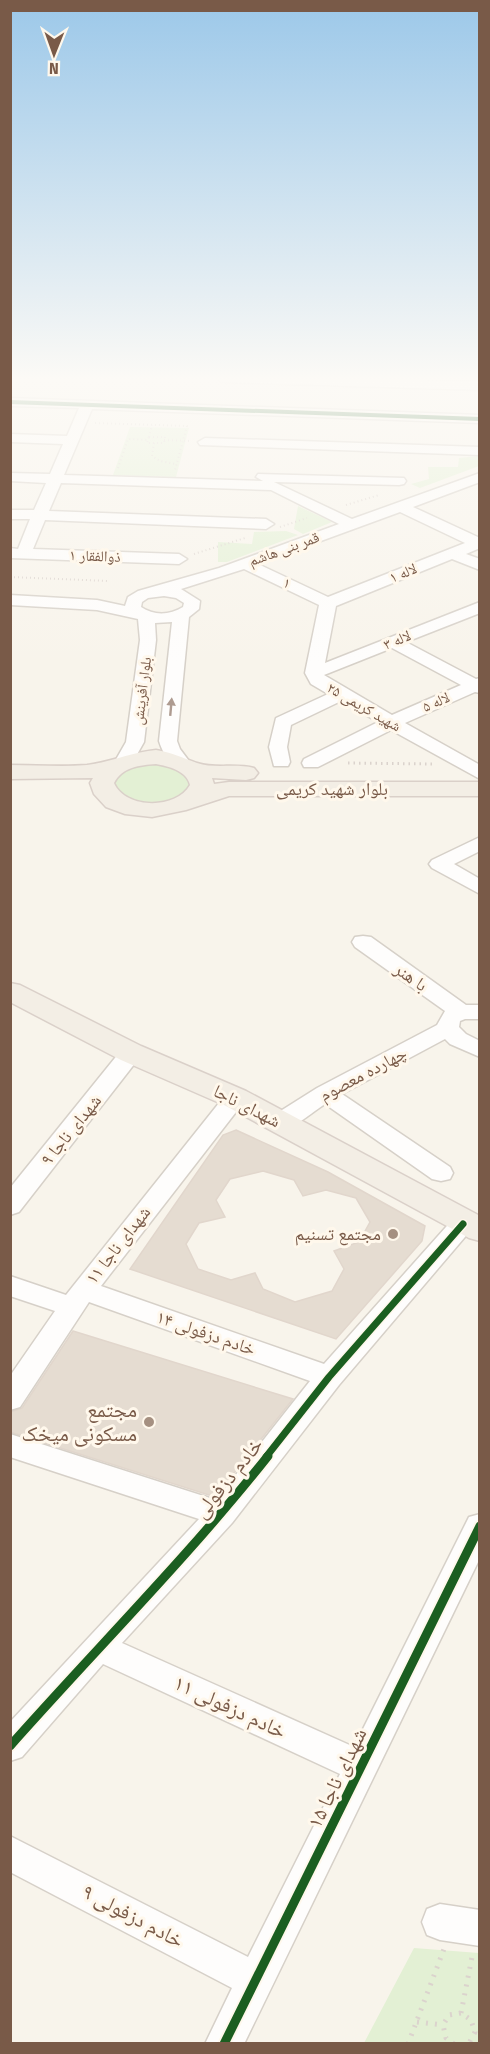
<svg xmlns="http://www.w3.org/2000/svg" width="490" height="2054" viewBox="0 0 490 2054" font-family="'Fira Sans Condensed','Noto Naskh Arabic',sans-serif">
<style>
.green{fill:#e3f0d4}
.building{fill:#e5dcd1;stroke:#e1d6cc;stroke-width:1.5;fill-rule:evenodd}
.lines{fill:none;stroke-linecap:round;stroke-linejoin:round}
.minor-casing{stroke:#d6d0c8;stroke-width:3}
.major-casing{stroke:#dad0c9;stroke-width:3}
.path-far2{stroke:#dbd3cd;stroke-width:2;stroke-dasharray:1 3;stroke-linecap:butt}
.path-far1{stroke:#dbd3cd;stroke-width:3;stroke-dasharray:1.5 4;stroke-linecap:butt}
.path{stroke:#dbd3cd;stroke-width:5;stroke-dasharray:2 7;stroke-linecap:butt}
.minor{fill:#fefdfc;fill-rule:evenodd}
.major{fill:#f3eee5;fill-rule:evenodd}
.cycleway-far2-casing{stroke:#fff8ec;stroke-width:6}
.cycleway-far1-casing{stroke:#fff8ec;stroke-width:10}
.cycleway-casing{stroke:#fff8ec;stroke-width:13}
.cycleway-far2{stroke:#1b5e20;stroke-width:4}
.cycleway-far1{stroke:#1b5e20;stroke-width:7}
.cycleway{stroke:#1b5e20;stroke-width:9}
.oneway{fill:#ae9b90}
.poi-dot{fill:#a59081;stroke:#fff8ec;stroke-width:2}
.labels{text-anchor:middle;stroke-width:6;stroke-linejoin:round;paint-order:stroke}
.far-street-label{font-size:15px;fill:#795a48;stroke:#fff8ec}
.street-label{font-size:18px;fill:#795a48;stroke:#fff8ec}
.poi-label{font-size:18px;fill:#795a48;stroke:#fff8ec;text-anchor:end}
.near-poi-label{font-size:21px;fill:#795a48;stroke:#fff8ec;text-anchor:end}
.near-street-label{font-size:21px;fill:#795a48;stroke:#fff8ec}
</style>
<rect width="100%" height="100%" fill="#f8f4eb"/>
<path class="green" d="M130 427 189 428 176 477 113 475Z
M479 456V466L420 488 411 484 429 479 428 467H458L459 458Z
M298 506 332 522 303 534 294 529Z
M286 531 298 535 227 562H218V542L252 544 254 532Z
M161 763 182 770 190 781C183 813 139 803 119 795L113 781C123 764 144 764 161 763Z
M414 1948 479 1953V2043H364Z"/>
<path class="building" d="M236 1130 328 1172 425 1226 422 1241 336 1339 130 1269 223 1135ZM263 1171 294 1180 303 1196 326 1190 356 1198 370 1222 359 1242 334 1251 344 1269 332 1291 295 1302 263 1289 255 1273 231 1280 198 1269 186 1244 199 1223 225 1217 216 1200 230 1179Z
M73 1331 293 1399 215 1497 10 1432V1412L22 1408Z"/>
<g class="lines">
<defs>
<path id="minor" d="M216 378H346L480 382V390L222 382Z
M10 398 480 415V423L92 409 64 475 263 481 256 477 258 474 404 478 406 481 404 484 399 485 274 482 352 519 480 473V482L413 507 480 538V548L466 554 480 559V570L452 559 336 606 325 663 480 602V613L406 642 476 679 480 678V693L475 692 405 723 480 765V779L391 730 318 767H304L302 763 304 759 378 722 341 701 291 725 287 747 290 762 288 766H274L269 747 276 718 328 694 311 684 305 673 319 605 244 569 181 589 200 601 199 609 189 617 177 741 180 749 189 761 187 765C171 769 163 754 159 741L172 622 155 623 156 640 144 742 130 767H116L114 763 126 742 140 640 138 619 97 610 10 605V595L97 600 125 606 128 597 138 591 219 568 339 524 271 490 61 483 49 511 266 519 274 524 266 529 45 520 33 549 179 554 187 559 179 564 10 558V548L18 549 30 519H10V510H34L46 483 10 481V473L50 474 63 444 10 442V434L67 436 79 408 10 406ZM400 512 465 543 328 597 258 564ZM164 596 176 598 184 603 183 607C170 615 154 616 141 607L142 602 148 598ZM392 648 461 685 392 715 324 675Z
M205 438 480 447V455L200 445 198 442Z
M480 837V851L454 864 480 879V894L432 868 429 864 432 860Z
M363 936 371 937 466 1005H480V1019H465L460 1021 459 1027 466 1034 480 1041V1057L450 1044 445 1039 342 1094 450 1167 453 1173 450 1179 441 1181 432 1179 325 1104C309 1114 290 1134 271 1129L267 1123 271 1117 317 1088 437 1025 445 1011 355 947 352 942 355 937Z
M131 1046 139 1048 142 1053 139 1058 19 1212 10 1215V1188L123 1048Z
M235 1090 243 1093 247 1098 243 1103 101 1286 324 1364 454 1218 463 1215 472 1218 476 1224 339 1385 232 1523 122 1643 354 1747 469 1517 480 1514V1558L244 2044H205L232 1988 10 1872V1836L248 1957 340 1774 103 1664 22 1757 10 1761V1722L199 1519 10 1457V1434L216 1500 310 1381 89 1302 20 1407 10 1410V1376L55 1311 10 1296V1276L66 1295 227 1093Z
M440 1904 480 1910V1946L440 1940 427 1935 422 1922 427 1909Z"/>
<path id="major" d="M156 750C171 752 183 758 197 763 214 769 236 763 254 768L258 773 254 778 246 780 212 778 214 784 229 782H480V796H229L186 810 152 817 125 814 106 807 94 794 90 783 93 778 10 779V765C36 765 62 767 87 765 111 762 132 752 156 750ZM156 764C168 766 187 771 190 785 176 810 125 809 114 783 122 767 140 765 156 764Z
M10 983 20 985 141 1046 246 1091 480 1216V1241L469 1238 224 1105 121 1060 10 1002Z"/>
</defs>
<use href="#minor" class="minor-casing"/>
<use href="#major" class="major-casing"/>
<path class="path-far2" d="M95 423 187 426 175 470
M149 437H165L164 443H147Z
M149 437 152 425
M164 440 192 441
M154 443 152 456 160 461 176 464
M118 468 128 439 148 440
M346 505 379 495
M280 527 307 518
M194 554 245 538
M10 577 109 581"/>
<path class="path-far1" d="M348 763 434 764"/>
<path class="path" d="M461 2013 473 1952
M417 2022 443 2025
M408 2044 444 1949
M454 2044 446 2038 443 2025 449 2015 461 2013 471 2020 475 2032 469 2043 464 2044"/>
<use href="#minor" class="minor"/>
<use href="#major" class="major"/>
<defs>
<path id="cycleway-far2" d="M10 402 480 419"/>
<path id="cycleway-far1" d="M266 1457 329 1377 463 1224"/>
<path id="cycleway" d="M10 1746C96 1649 188 1557 268 1456
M224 2044 480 1526"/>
</defs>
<use href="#cycleway-far2" class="cycleway-far2-casing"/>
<use href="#cycleway-far1" class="cycleway-far1-casing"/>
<use href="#cycleway" class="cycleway-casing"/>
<use href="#cycleway-far2" class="cycleway-far2"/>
<use href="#cycleway-far1" class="cycleway-far1"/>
<use href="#cycleway" class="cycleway"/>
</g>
<defs><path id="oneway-solid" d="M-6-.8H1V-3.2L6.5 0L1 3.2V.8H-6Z" transform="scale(1.5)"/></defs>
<use class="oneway" href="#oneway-solid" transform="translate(171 707) rotate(-85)"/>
<linearGradient id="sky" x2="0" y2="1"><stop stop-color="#9cc8e9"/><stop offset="0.57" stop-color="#fcfaf6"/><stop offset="1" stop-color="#fcfaf6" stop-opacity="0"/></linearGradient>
<rect width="490" height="665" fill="url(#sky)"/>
<g class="poi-dot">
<circle cx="393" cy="1234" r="6"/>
<circle cx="149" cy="1422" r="6"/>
</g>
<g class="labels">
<g class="far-street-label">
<text transform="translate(284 549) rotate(-20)" y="5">قمر بنی هاشم</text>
<text transform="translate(95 556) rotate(2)" y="5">ذوالفقار ۱</text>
<text transform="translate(403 573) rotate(-22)" y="5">لاله ۱</text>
<text transform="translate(287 583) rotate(26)" y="5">۱</text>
<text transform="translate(397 640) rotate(-22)" y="5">لاله ۳</text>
<text transform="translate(142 691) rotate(-83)" y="5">بلوار آفرینش</text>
<text transform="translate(436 702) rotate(-24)" y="5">لاله ۵</text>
<text transform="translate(364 707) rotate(30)" y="5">شهید کریمی ۲۵</text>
</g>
<g class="street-label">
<text x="332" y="795">بلوار شهید کریمی</text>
<text transform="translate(411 977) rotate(35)" y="6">با هنر</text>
<text transform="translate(363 1074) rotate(-28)" y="6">چهارده معصوم</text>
<text transform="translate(247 1106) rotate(27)" y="6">شهدای ناجا</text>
<text transform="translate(71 1130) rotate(-51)" y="6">شهدای ناجا ۹</text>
<text transform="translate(118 1245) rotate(-52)" y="6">شهدای ناجا ۱۱</text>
<text transform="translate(206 1333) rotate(19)" y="6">خادم دزفولی ۱۴</text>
</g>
<g class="poi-label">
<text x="381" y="1240">مجتمع تسنیم</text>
</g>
<g class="near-poi-label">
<text x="137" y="1417">مجتمع<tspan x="137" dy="24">مسکونی میخک</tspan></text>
</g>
<g class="near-street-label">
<text transform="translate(228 1478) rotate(-51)" y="7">خادم دزفولی</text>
<text transform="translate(230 1707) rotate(25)" y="7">خادم دزفولی ۱۱</text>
<text transform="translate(337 1778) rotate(-64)" y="7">شهدای ناجا ۱۵</text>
<text transform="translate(133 1916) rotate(28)" y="7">خادم دزفولی ۹</text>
</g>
</g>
<rect width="490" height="2054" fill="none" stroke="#795a48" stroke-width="24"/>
<g transform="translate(54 54) rotate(181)" stroke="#fff8ec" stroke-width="4.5" paint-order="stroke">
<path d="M0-4.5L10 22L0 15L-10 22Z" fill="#795a48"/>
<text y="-9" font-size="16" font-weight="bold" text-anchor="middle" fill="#795a48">N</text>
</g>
</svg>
